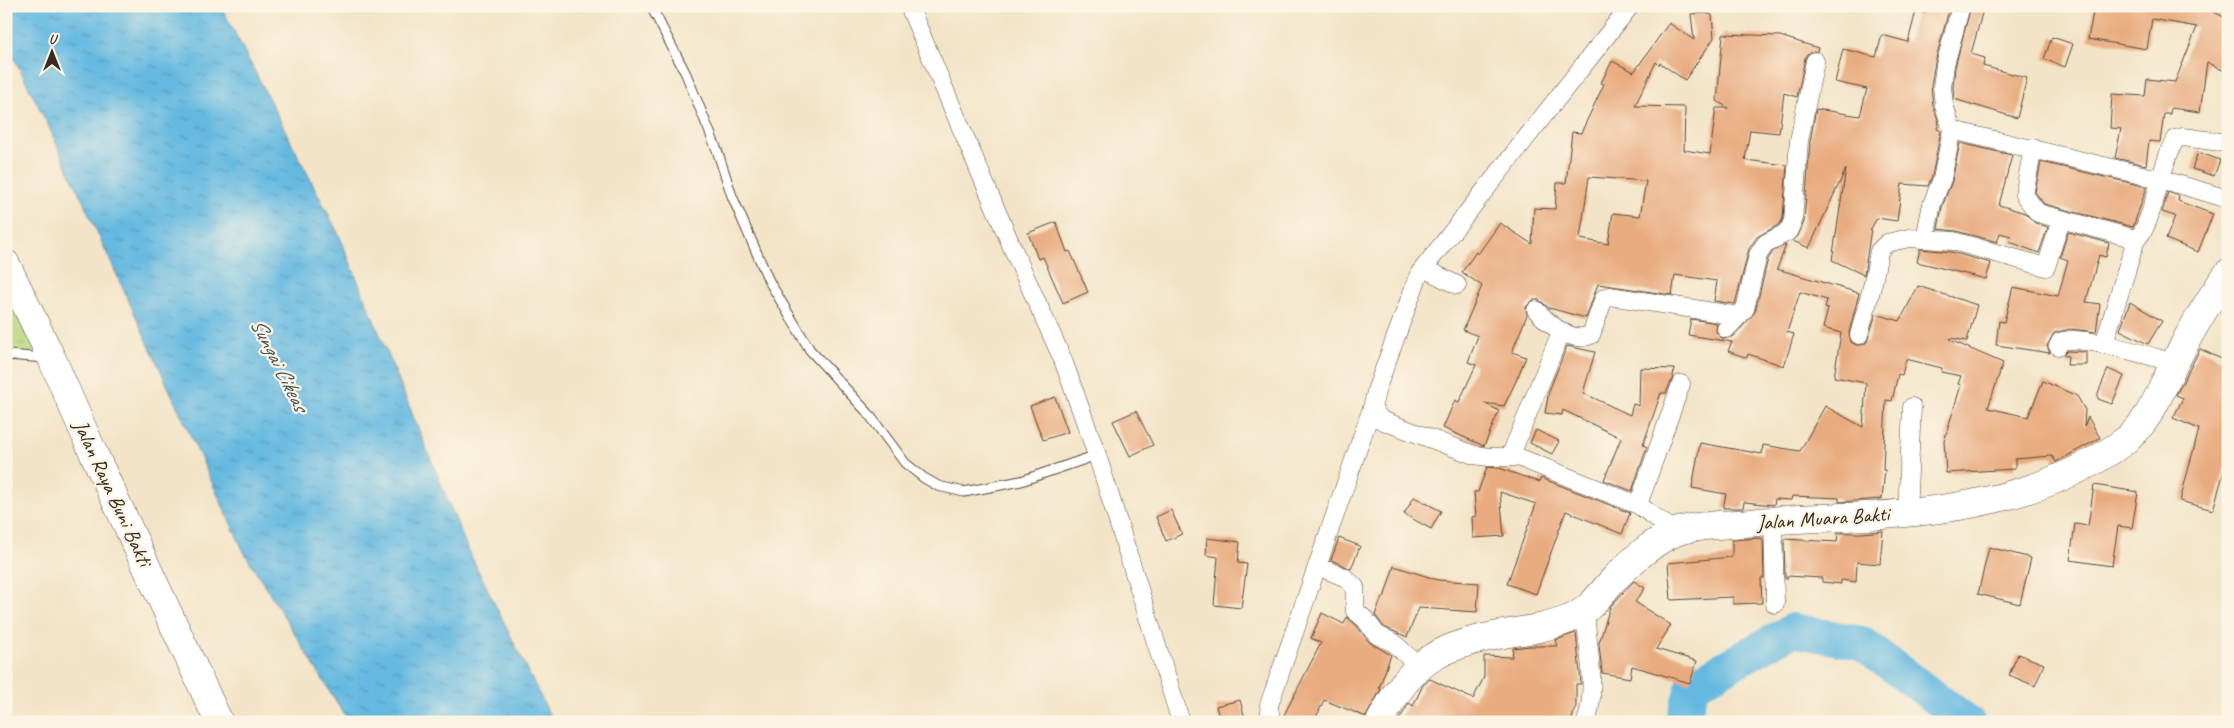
<svg xmlns="http://www.w3.org/2000/svg" width="2234" height="728" viewBox="0 0 2234 728" font-family="Caveat,sans-serif">
<style>
.grass{fill:url(#grass-tufts);stroke:#78804d}
.water{fill:url(#water-ripples);stroke:#507280}
.lines{fill:none;stroke-linecap:round;stroke-linejoin:round}
.river{stroke:#65b9e1;stroke-width:34}
.building{fill:#e9ac80;fill-rule:evenodd}
.service-casing{stroke:#574637;stroke-width:11}
.minor-casing{stroke:#574637;stroke-width:19}
.primary-casing{stroke:#574637;stroke-width:29}
.service{stroke:#fff;stroke-width:9}
.minor{stroke:#fff;stroke-width:18}
.primary{stroke:#fff;stroke-width:28}
.labels{text-anchor:middle;stroke-width:4.5;stroke-linejoin:round;paint-order:stroke}
.street-label{font-size:21px;fill:#3b2a1e;stroke:#fcf5e5}
.water-label{font-size:22px;font-style:italic;fill:#485558;stroke:#fcf5e5}
</style>
<defs>
<pattern id="grass-tufts" width="24" height="20" patternUnits="userSpaceOnUse" patternTransform="scale(1.25)"><rect width="24" height="20" fill="#b5d57c"/><path d="M3 7l-1-3M5 7V3M7 7l1-3M15 17l-1-3M17 17v-4M19 17l1-3" fill="none" stroke="#9db76b"/></pattern>
<pattern id="water-ripples" width="26" height="14" patternUnits="userSpaceOnUse" patternTransform="scale(1.25)"><rect width="26" height="14" fill="#65b9e1"/><path d="M2 4q2-2 4 0t4 0M15 11q2-2 4 0t4 0" fill="none" stroke="#5497b6"/></pattern>
</defs>
<rect width="100%" height="100%" fill="#fcf5e5"/>
<filter id="ink" filterUnits="userSpaceOnUse"><feTurbulence type="fractalNoise" baseFrequency=".02" numOctaves="2"/><feDisplacementMap in="SourceGraphic" scale="10" xChannelSelector="R" yChannelSelector="G"/><feConvolveMatrix kernelMatrix="1 2 1 2 8 2 1 2 1" color-interpolation-filters="sRGB"/></filter>
<filter id="wash" filterUnits="userSpaceOnUse"><feTurbulence type="fractalNoise" baseFrequency=".0096" numOctaves="4" result="noise"/><feDisplacementMap in="SourceGraphic" scale="20" xChannelSelector="R" yChannelSelector="G"/><feGaussianBlur stdDeviation="1.12" result="paint"/><feColorMatrix in="noise" values="0 0 0 0 0 0 0 0 0 0 0 0 0 0 0 0 0 1.4 0 .05"/><feComposite in="paint" operator="in"/></filter>
<g filter="url(#wash)">
<rect width="100%" height="100%" fill="#f3e4c7"/>
<path class="grass" d="M6 261 52 359 6 355Z"/>
<path class="water" d="M6 6H221L339 235 468 550 553 722H349L244 552 48 125 6 42Z"/>
<g class="lines">
<path class="river" d="M1682 722 1693 685 1793 630 1861 643 1968 722"/>
</g>
<g id="blocks">
<path class="building" d="M1927 6H1950L1935 62 1931 86 1933 106 1939 123 1937 129 1941 131 1932 176 1928 186 1902 184 1897 221 1877 218 1871 229 1864 275 1832 260 1846 169 1809 248 1793 241 1798 236 1804 222 1810 142 1816 109 1860 116 1867 89 1835 82 1843 49 1876 57 1882 35 1908 42 1916 11 1926 13Z
M1971 6H1984L1971 54 1985 58 1983 66 2027 78 2017 118 1954 99 1953 87 1955 67Z
M2102 6H2202L2228 19V73L2207 62 2200 112 2171 108 2170 114H2164L2160 142 2149 141 2146 165 2115 158 2121 129 2110 128 2112 94 2145 96 2147 79 2175 82 2197 27 2152 19 2147 49 2088 39 2094 7 2101 9Z
M1705 13 1712 15 1714 38 1685 80 1660 63 1659 65 1656 62 1635 106 1685 107 1684 150 1710 154 1716 108H1728L1717 101 1723 34 1780 36 1818 48 1817 51 1807 54 1805 58 1797 97 1784 93 1779 133 1750 130 1745 160 1787 165 1783 218 1780 224 1757 237 1749 249 1735 304 1714 301 1717 281 1675 275 1672 295 1598 284 1586 318 1549 308 1539 300H1533L1526 307 1527 315 1512 352 1526 357 1516 381 1504 406 1484 403 1499 411 1484 446 1443 428 1455 400 1459 402 1476 365 1468 362 1478 336 1463 330 1482 286 1462 272 1476 252 1478 254 1500 223 1532 244 1534 208 1555 209 1557 183H1566L1572 132 1581 133 1604 84 1601 83 1612 61 1634 72 1669 23 1694 40 1691 14ZM1589 177 1646 181 1640 216 1613 213 1608 244 1580 239Z
M2052 37 2073 44 2065 67 2044 59Z
M1960 143 2012 155 1999 205 2025 213 2035 223 2048 227 2039 253 2010 242 2011 236 2000 233 1997 242 1956 231 1938 229 1942 207 1952 181Z
M2198 152 2220 160 2214 176 2192 169Z
M2041 162 2147 187 2133 227 2044 204 2035 192Z
M2168 192 2179 196 2178 201 2213 214 2198 252 2166 239 2175 216 2162 212Z
M1056 222 1067 252 1070 251 1088 292 1063 303 1043 257 1038 259 1028 233Z
M2068 232 2109 243 2106 257 2099 255 2086 302 2100 304 2096 332 2070 329 2054 333 2047 346 2050 353 1996 345 1999 321 2004 322 2013 287 2058 296 2068 260 2060 257Z
M1786 245 1777 269 1859 293 1849 333 1851 342 1856 345H1862L1867 342 1876 314 1900 321 1918 286 1977 305 1967 341 1950 338V340L2003 363 1988 408 2028 417 2043 381 2077 396 2085 410 2084 427 2088 417 2100 438 2056 462 2052 456 2015 459V469L1946 473 1944 441 1961 385 1958 384 1961 376 1941 372 1942 368 1906 359 1902 375 1898 374 1892 401 1886 400 1883 470H1885L1882 499 1839 502V498L1792 496 1791 500 1775 499 1774 505 1744 502 1743 508H1723L1726 494 1692 488 1700 443 1762 454 1763 445 1800 451 1825 406 1863 427 1866 383 1834 377 1841 333 1823 328 1828 309 1825 308 1827 300 1800 292 1787 332 1794 334 1784 366 1748 354 1747 358 1728 351 1732 342 1688 335 1691 319 1717 323 1716 332 1723 339 1734 336 1755 312 1768 259 1773 251Z
M1920 249 1951 252 1991 263 1986 279 1917 262Z
M2130 302 2162 321 2148 344 2120 330Z
M1567 346 1595 352 1583 393 1630 415 1633 404 1639 406 1640 368 1674 369 1673 377 1666 393H1661L1643 445 1647 447 1632 491 1604 480 1621 438 1563 410 1562 415 1545 413 1549 391Z
M2200 349 2228 362V457L2213 510 2180 501 2199 429 2173 418 2183 398 2176 395Z
M2067 351 2086 352V365H2067L2068 356 2063 355Z
M2108 369 2124 376 2112 404 2098 399V393Z
M1055 397 1068 432 1043 440 1030 406Z
M1136 411 1153 445 1130 456 1113 421Z
M1536 430 1559 441 1552 454 1530 443Z
M1487 467 1499 468 1539 482 1541 478 1630 513 1622 534 1566 511 1536 594 1507 584 1536 504 1500 492 1504 536 1473 538 1472 517 1476 516 1474 492H1478Z
M2094 485 2138 492 2132 528 2118 526 2112 566 2070 560 2075 524 2088 526Z
M1414 497 1441 511 1431 529 1404 514Z
M1171 510 1182 534 1166 541 1156 517Z
M1883 531 1880 564 1857 562 1856 582 1841 580V584L1822 582V578L1787 576V579H1785L1784 539 1837 542 1838 533H1862Z
M1207 538 1240 542 1238 563 1247 564 1241 608 1214 605 1218 557 1206 555Z
M1339 538 1360 546 1351 569 1331 560Z
M1760 538 1763 539 1764 578H1761L1762 603 1733 604V597L1671 600 1668 563 1732 557V540Z
M1989 547 2031 558 2020 604 1978 594Z
M1394 566 1438 580 1479 583 1477 612 1419 608 1407 637 1384 627 1375 615 1382 597 1384 598Z
M1634 581 1645 588 1635 602 1671 625 1656 649 1697 661 1690 683 1632 666 1630 678 1602 673 1599 643 1610 607Z
M1322 613 1344 624 1347 617 1357 626 1369 642 1391 655 1379 688 1381 689 1366 717 1324 700 1314 722H1298L1284 715 1321 643 1311 638Z
M1576 633 1581 684H1576V706L1571 722H1398L1409 703 1413 706 1423 685 1430 679 1473 699 1484 677V656L1512 657 1513 648 1530 646H1557L1555 640Z
M2018 654 2044 664 2035 686 2009 675Z
M1240 700 1246 722H1220L1216 706Z"/>
</g>
</g>
<g filter="url(#ink)">
<use href="#blocks" fill-opacity="0" stroke="#574637" stroke-width="1"/>
<g class="lines">
<defs>
<path id="service" d="M651 6 686 74 717 150 732 196 769 281 810 350 868 413 905 463 924 478 938 486 964 492 1021 481 1097 455
M6 355 47 358"/>
<path id="minor" d="M909 6 1012 247 1063 360 1097 455 1181 722
M1952 130 2171 182 2228 199
M2033 148 2024 195 2038 213 2136 239C2152 230 2161 160 2176 139L2183 137 2228 143
M1925 238 1932 204 1942 179 1952 130 1944 105 1942 87 1945 65 1961 6
M1423 270H1427L1457 285
M1536 310C1549 324 1570 344 1591 335L1604 298 1610 296 1739 316
M1726 329 1745 309 1758 255 1766 243 1788 232 1793 221 1799 141 1815 61
M1859 335 1873 283 1879 251 1887 243 1909 238 1953 241 2046 267 2061 220
M2104 344 2136 239
M2058 346 2060 342C2079 333 2152 357 2175 363
M1372 408 1381 420 1474 455 1489 457H1518L1638 505C1652 514 1662 524 1677 531
M1510 457 1561 332
M1638 505 1681 384
M1907 513 1912 407
M1773 520 1775 604
M1317 566 1344 577 1355 587V611L1365 619 1377 635 1394 643 1418 666
M1585 611C1587 644 1598 691 1586 722
M1271 722 1269 705 1372 408 1377 388 1419 274 1630 6"/>
<path id="primary" d="M6 264 52 359 92 450 219 722
M1380 722C1411 659 1442 645 1509 633 1529 630 1550 627 1569 619 1590 611 1600 594 1615 578 1631 562 1654 540 1676 532 1696 524 1736 525 1758 522 1794 518 1831 518 1867 516 1956 511 2048 496 2122 443 2150 423 2160 391 2175 362 2190 332 2208 301 2228 273"/>
</defs>
<use href="#service" class="service-casing"/>
<use href="#minor" class="minor-casing"/>
<use href="#primary" class="primary-casing"/>
<use href="#service" class="service"/>
<use href="#minor" class="minor"/>
<use href="#primary" class="primary"/>
</g>
</g>
<g class="labels">
<g class="street-label">
<text transform="translate(113 493) rotate(65)" y="7">Jalan Raya Buni Bakti</text>
<text transform="translate(1823 518) rotate(-4)" y="7">Jalan Muara Bakti</text>
</g>
<g class="water-label">
<text transform="translate(280 364) rotate(63)" y="8">Sungai Cikeas</text>
</g>
</g>
<rect width="2234" height="728" fill="none" stroke="#fcf5e5" stroke-width="25"/>
<g transform="translate(52 52)" stroke="#fcf5e5" stroke-width="4" paint-order="stroke">
<path d="M0-4L9 19L0 12L-9 19Z" fill="#3b2a1e"/>
<text y="-8" font-size="14" font-weight="bold" text-anchor="middle" fill="#3b2a1e">U</text>
</g>
</svg>
